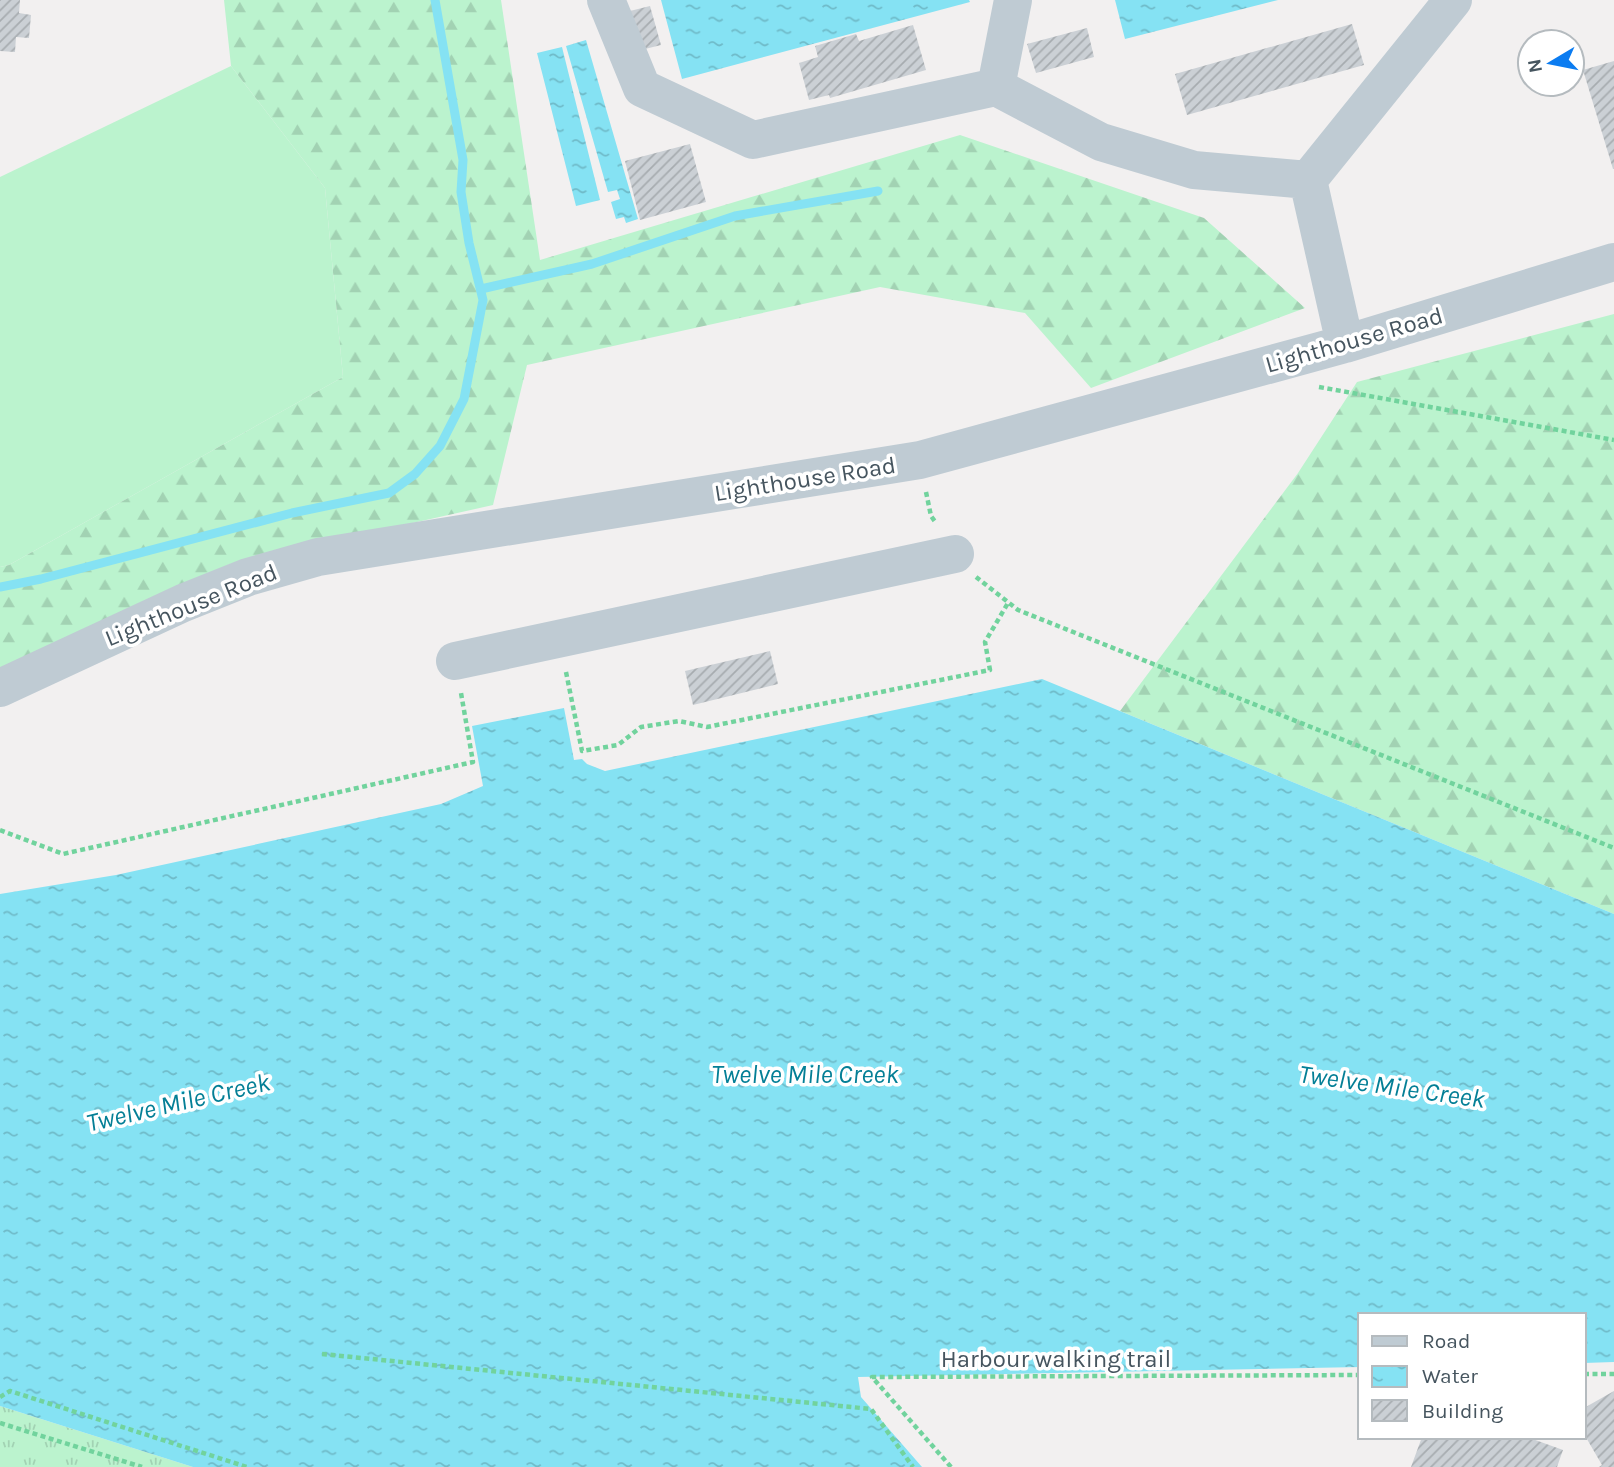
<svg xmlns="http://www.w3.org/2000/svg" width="1614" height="1467" viewBox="0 0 1614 1467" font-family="Karla,sans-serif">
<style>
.grass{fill:#bbf3ce}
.forest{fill:url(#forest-firs)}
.park{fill:url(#park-tufts)}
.water{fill:url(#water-ripples)}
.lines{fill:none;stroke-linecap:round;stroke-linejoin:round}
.stream{stroke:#85e2f3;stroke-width:9}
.building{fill:url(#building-hatch)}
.path{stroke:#71d39d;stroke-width:4.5;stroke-dasharray:5 3.5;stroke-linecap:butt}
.minor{stroke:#bfcbd3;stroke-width:38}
.labels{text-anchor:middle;stroke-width:7;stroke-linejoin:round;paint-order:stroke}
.street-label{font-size:24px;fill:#46555f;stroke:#fff}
.water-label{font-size:26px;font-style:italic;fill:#047f96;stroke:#fff}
</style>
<defs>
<pattern id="forest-firs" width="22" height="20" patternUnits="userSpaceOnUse" patternTransform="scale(1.75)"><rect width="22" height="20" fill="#bbf3ce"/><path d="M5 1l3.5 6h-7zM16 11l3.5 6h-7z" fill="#a2d2b3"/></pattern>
<pattern id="park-tufts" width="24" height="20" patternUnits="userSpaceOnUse" patternTransform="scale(1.75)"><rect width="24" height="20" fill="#bbf3ce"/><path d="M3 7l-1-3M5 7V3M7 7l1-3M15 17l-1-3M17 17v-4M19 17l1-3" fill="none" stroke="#a2d2b3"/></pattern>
<pattern id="water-ripples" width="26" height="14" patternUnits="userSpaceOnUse" patternTransform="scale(1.75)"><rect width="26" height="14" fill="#85e2f3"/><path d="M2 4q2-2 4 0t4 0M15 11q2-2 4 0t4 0" fill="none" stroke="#6fbac8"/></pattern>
<pattern id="building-hatch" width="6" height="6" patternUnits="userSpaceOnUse" patternTransform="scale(1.75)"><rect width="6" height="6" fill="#cbd0d5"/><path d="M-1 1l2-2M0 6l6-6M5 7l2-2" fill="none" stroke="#a7acb0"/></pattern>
</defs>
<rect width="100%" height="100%" fill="#f2f0f0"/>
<path class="grass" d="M231 66 325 188 343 377 9 565 0 567V177Z"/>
<path class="forest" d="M224 0H501L540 260 960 135 1204 218 1305 308 1091 388 1025 313 880 287 527 365 493 505 230 564 0 674V567L9 565 343 377 325 188 231 66Z
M1614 314V914L1120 711 1298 473 1357 382Z"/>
<path class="park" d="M0 1406 193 1467H0Z"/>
<path class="water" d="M661 0H969L970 2 682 79Z
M1115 0H1278L1125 39Z
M586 40 638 219 626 223 624 217 616 219 611 202 620 199 617 190 608 192 566 46Z
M562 47 600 200 576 206 537 53Z
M1042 679 1614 914V1362L1584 1363V1315H1360V1367L858 1377 861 1397 922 1467H193L0 1406V894L116 875 441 804 483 786 472 726 564 708 574 760 582 759 587 764 605 771Z"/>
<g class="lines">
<path class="stream" d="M481 289 592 264 735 216 878 191
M0 587 41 579 292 513 389 493 415 474 440 446 464 399 483 300 469 243 461 192 463 160 435 0"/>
</g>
<path class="building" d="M0 0H20L19 13 31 15 29 38 16 37 15 52 0 51Z
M650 6 661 45 633 52 622 13Z
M1352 24 1364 65 1187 115 1175 74Z
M913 25 926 70 830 98 829 95 809 100 799 63 818 57 815 46 856 34 859 41Z
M1087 28 1094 57 1036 73 1027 44Z
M1614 61V169H1613L1583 70Z
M690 144 706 202 640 220 625 161Z
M770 651 778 684 693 705 685 671Z
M1614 1391V1467H1599L1602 1465 1584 1434V1408Z
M1422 1437H1527L1563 1450 1557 1467H1411Z"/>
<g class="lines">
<path class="path" d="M1319 387 1614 440
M926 492 931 516 936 523
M976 577 1018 610 1614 848
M566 672 582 751 618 745 641 727 679 721 707 727 990 670 985 642 1008 603
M0 830 63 854 473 762 461 693
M322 1354 871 1409 913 1467
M1584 1374H1614
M0 1397 10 1391 247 1467
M0 1423 142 1467
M951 1467 872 1377 1360 1375"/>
<path class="minor" d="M606 0 642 88 753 140 996 87 1101 142 1194 170 1308 180
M996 87 1013 0
M1308 180 1453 0
M1308 180 1345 344
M455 661 955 554
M0 688 183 603 248 577 318 557 920 460 1345 344 1614 262"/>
</g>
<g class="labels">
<g class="street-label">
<text transform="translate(1354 340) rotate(-16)" y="8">Lighthouse Road</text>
<text transform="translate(805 479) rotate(-9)" y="8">Lighthouse Road</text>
<text transform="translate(191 605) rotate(-22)" y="8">Lighthouse Road</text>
<text x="1056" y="1367">Harbour walking trail</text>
</g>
<g class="water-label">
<text x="805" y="1083">Twelve Mile Creek</text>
<text transform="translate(1392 1086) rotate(8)" y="9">Twelve Mile Creek</text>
<text transform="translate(178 1102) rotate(-13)" y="9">Twelve Mile Creek</text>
</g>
</g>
<rect x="1358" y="1313" width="228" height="126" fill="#ffffff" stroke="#b5bbbf" stroke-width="2"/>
<rect x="1372" y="1336" width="35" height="10" fill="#bfcbd3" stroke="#b5bbbf" stroke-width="2"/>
<text x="1422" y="1348" font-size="21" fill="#46555f">Road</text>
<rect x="1372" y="1366" width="35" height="21" fill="url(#water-ripples)" stroke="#b5bbbf" stroke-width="2"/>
<text x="1422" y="1383" font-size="21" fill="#46555f">Water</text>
<rect x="1372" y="1400" width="35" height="21" fill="url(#building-hatch)" stroke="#b5bbbf" stroke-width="2"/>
<text x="1422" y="1418" font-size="21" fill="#46555f">Building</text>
<g transform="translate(1551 63) rotate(260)"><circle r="33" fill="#ffffff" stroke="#b5bbbf" stroke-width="2"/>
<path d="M0-5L12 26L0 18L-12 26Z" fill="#0b7cf1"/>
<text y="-10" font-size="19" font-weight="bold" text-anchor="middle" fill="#46555f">N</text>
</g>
</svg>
